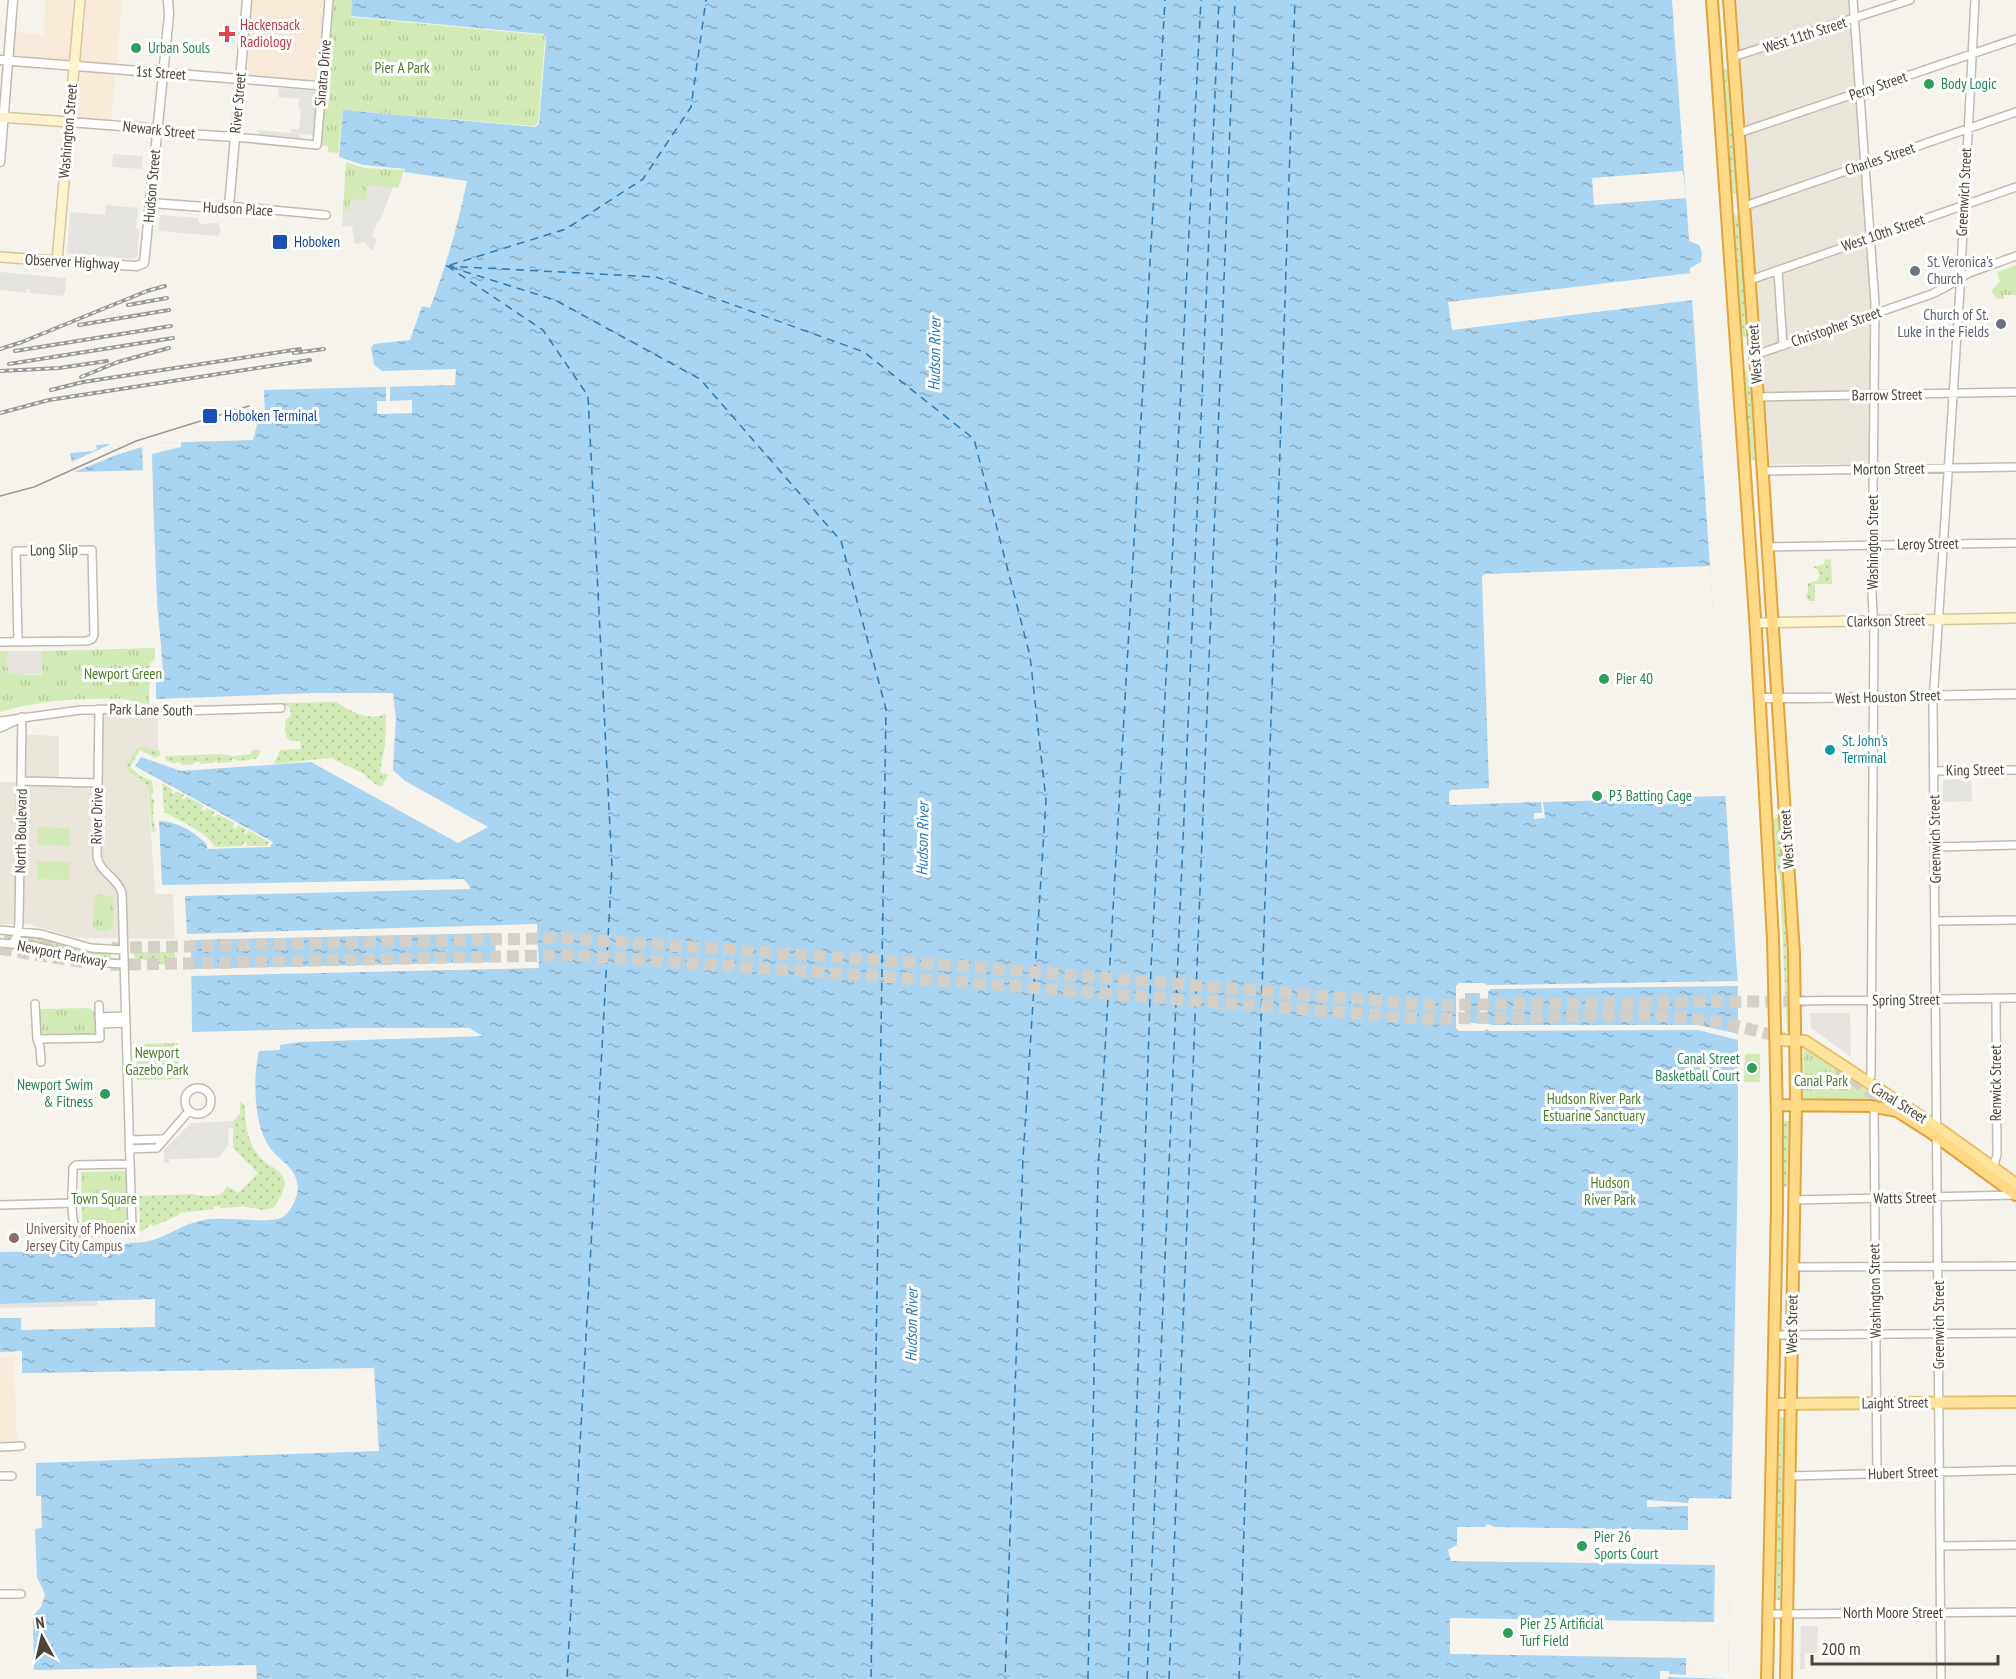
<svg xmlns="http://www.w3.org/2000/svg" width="2016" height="1679" viewBox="0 0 2016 1679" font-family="'PT Sans Narrow',sans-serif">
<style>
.residential{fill:#eae5da}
.commercial{fill:#f7ead8}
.industrial{fill:#e6e2dd}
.grass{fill:url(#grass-dots)}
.park{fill:url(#park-tufts)}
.pitch{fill:#d2eab5}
.parking{fill:#e5e3e0}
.water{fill:url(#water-ripples)}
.pier{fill:#f6f3ec;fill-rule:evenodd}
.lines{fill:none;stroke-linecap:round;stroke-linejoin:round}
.ferry{stroke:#2e7ab2;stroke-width:1.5;stroke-dasharray:8 6;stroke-linecap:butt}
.motorway-tunnel{stroke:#d4d0c8;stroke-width:12;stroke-dasharray:12 6;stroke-linecap:butt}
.minor-casing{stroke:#c2bbae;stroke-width:10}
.tertiary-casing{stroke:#c2bbae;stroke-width:11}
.secondary-casing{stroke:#d6c79b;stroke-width:12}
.primary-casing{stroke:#e6c16a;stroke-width:14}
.trunk-casing{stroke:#e0a43c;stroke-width:14}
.minor{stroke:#fff;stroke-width:7}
.tertiary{stroke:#fff;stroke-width:8}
.secondary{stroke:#fff3cd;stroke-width:9}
.primary{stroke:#ffe39c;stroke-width:10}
.trunk{stroke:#ffd985;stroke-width:10}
.tram{stroke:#9a9a9a;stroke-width:1.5}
.rail-casing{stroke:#9a9a9a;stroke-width:4}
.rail{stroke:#fff;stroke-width:1.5;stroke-dasharray:4.5;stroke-linecap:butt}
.health-dot{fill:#e0444e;stroke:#fff;stroke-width:2}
.leisure-dot{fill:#2e9e5b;stroke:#fff;stroke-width:2}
.transit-dot{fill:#1a4fb4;stroke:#fff;stroke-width:2}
.worship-dot{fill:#6b7280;stroke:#fff;stroke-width:2}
.culture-dot{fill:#0f9aa8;stroke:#fff;stroke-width:2}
.education-dot{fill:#8d6e63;stroke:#fff;stroke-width:2}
.labels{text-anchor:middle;stroke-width:6;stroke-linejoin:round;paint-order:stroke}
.health-label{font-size:15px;fill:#be3a42;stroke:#fff;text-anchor:start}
.street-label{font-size:15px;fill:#4b4439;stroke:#fff}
.leisure-label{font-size:15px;fill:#27864d;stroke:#fff;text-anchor:start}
.park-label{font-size:15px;fill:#4a7f2a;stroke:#fff}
.transit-label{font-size:15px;fill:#164399;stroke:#fff;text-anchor:start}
.worship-label{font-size:15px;fill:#5b616d;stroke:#fff;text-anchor:start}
.culture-label{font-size:15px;fill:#0d838f;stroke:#fff;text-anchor:start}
.education-label{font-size:15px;fill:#785e54;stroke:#fff;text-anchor:start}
.water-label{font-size:16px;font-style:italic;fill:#2e7ab2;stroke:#fff}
</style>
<defs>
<pattern id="grass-dots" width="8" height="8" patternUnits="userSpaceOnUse" patternTransform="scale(1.5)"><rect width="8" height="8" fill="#d2eab5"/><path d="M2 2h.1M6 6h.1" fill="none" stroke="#b6ca9c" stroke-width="1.8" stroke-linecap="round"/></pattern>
<pattern id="park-tufts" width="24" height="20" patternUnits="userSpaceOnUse" patternTransform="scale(1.5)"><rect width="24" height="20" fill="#d2eab5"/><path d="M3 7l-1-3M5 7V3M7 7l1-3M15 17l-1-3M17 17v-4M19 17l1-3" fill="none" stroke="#b6ca9c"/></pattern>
<pattern id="water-ripples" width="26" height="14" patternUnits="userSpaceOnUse" patternTransform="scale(1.5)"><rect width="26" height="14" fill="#a9d4f2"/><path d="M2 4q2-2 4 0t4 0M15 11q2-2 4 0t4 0" fill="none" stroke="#8caec5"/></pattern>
</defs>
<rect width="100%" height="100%" fill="#f6f3ec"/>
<path class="residential" d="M1736 0H1850L1873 325 1870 464H1770Z
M97 712 158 714V749L157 751 138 748 128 761 130 773 148 786 155 894H173L175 939 77 938 28 924H0V782H16V734L59 736V778L94 779Z"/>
<path class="commercial" d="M46 0H73L69 62H56L50 59 13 56 14 32 43 35Z
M87 0H122L117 66 80 62Z
M252 0H326L318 81 247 76Z
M81 70 115 73 111 123 77 120 75 117 79 82 78 73Z
M14 1357 17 1441H0V1358Z"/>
<path class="industrial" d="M7 651H42V674H10L7 666Z
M1810 1013H1850L1851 1057 1811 1028Z"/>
<path class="grass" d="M1728 69 1736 193 1731 194 1723 70Z
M1734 215H1739L1747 336H1742Z
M1744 371H1749L1755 460H1749Z
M1831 559 1832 584H1815V601H1809L1806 596 1808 591V583L1816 581 1820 576 1818 570 1813 567 1824 564 1825 560Z
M336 702C353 712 366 721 386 714L385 745 380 772 388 775 382 786 376 785 364 774 331 758 274 764 280 750 301 749 300 741H290L286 736 285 721 291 715 290 708 285 705H274L275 703Z
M143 747 156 751 159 749 160 755 156 758 140 750 130 767 140 776 152 781 153 794 151 795 152 799H154L153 818 156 832H152L148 786 130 773 126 765 136 749Z
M252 750H260L259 756 255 759 251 758 250 760 237 761 236 759H232V762L217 763V760L214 763 200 764V762H194V764L181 765V763L176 762 175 764 167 761 165 756 219 754 234 756 251 754Z
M162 783 173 790 172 793 174 794 176 791 184 795 182 798 184 800 186 796 204 806 202 810 204 811 207 808 215 812 212 815 215 817 217 814 235 823 233 827 236 829 238 825 246 829 244 833 246 834 248 830 269 842 267 846H247L246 842H244L243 846 215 847C205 831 180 821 164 812Z
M1774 818H1779L1787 956 1789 1035H1787L1780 877 1775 861 1773 820Z
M30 934 111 952V961H97L36 945 28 941Z
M172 944 175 946V962L171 967 134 957V952H172Z
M240 1102 245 1105C245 1124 247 1144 262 1159 271 1168 279 1167 285 1182L283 1191 275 1207 263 1210 241 1206V1207L220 1208V1206L213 1207V1209L179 1213V1215L154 1226 151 1224 142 1232 140 1230 139 1196 193 1194C197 1196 216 1197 220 1194 223 1193 225 1189 227 1186L238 1193 258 1173 233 1148V1121L240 1114Z
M1782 1121H1789L1787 1185 1786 1187H1782Z
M1780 1417H1784L1780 1600H1775Z"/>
<path class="park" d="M333 0H352L351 17 543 35 545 38 538 123 534 126 343 110 338 153 328 152V146L319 145Z
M346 162 365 168 404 170 398 188 393 187 349 210H343Z
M2016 265V295H2004V299H1997L1991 291 2000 281 1997 272Z
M155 648V659L150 664 149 704C140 704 131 700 122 699 82 698 39 700 0 712V651H7V666L10 674 42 675V651Z
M103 894 114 898 113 928 101 932 93 928 95 896Z
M90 1008 95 1013V1032L92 1035 42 1037 37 1033V1014L41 1009Z
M178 1043 179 1079 137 1080 136 1044Z
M1804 1046 1865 1088 1886 1100H1803Z
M126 1171 127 1225 82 1226 81 1172Z"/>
<path class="pitch" d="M37 827 70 828V846L37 845Z
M37 861 70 862V880L37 879Z
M1745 1054H1760V1082H1744Z"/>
<path class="parking" d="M279 88 318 91 314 135 299 134 301 139 260 136 257 130 291 133V129H299L301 109 298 108 299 99 278 97Z
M113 154 143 156 142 169 112 167Z
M367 185 393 187 380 221H378L372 235 377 240 372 251 364 242 355 244 352 227 342 226 343 210H349L350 199 366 200Z
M106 205 138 208 136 228 139 229 137 257 133 259 67 253 70 212 105 215Z
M162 215 198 218 200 224 218 223 221 231 217 236 158 231 160 216Z
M0 272 66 278 65 293 62 296 29 293V289H27L26 293 0 290Z
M1971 779 1972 801 1943 802V780Z
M233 1121V1128L228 1129 229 1144 219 1158 169 1159V1163H164V1150L191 1123Z
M97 1301V1306L0 1308V1304Z
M1801 1626H1818L1817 1653H1805V1669H1800Z"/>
<path class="water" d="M352 0H1672L1689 241 1699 245 1702 253 1701 262 1690 268 1738 986V1157L1728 1679H257L256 1665 34 1670 33 1616 41 1607 45 1595 42 1587 37 1578 35 1529 42 1528 41 1496H36V1463L379 1451 374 1368 22 1373V1351L0 1352V1318H21V1330L155 1327V1299L0 1304V1252C35 1251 70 1253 105 1250 112 1249 119 1245 126 1244 132 1242 138 1243 144 1242 165 1239 183 1223 204 1220 224 1216 265 1224 281 1218 290 1214 298 1197 298 1187 296 1167 281 1162 270 1148 253 1125 253 1077 259 1051L280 1050V1045L300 1042 483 1036 469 1028H362L192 1032 191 941 187 934 185 896 471 889 464 879 162 885 159 821C176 821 196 832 207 845V849L270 847 273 842 135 766 141 757 181 771 311 762 458 843 488 827 405 781 393 770 396 719 393 693H314L156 699V669H163L157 602 152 470 74 472 70 453 94 451 97 449 96 445 108 444 119 454 155 443 253 440 258 421 265 420 264 390 455 385 456 369 382 371 374 365 371 348 374 344 410 340 422 306 430 308C446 266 458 225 467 181L404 172 405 169 363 165 339 157 343 110 535 127 539 124 546 38 543 34 351 16Z"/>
<path class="pier" d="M1683 171 1686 198 1594 205 1592 178Z
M1691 273 1693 300 1452 330 1448 302Z
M386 387H390V401L412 400V413L377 414V401H386Z
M181 442V447L152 454 153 496H150L149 473H143L142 447 155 443Z
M109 445 119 454 74 472 69 463Z
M1710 566 1726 796 1685 797 1684 801 1680 800V803L1656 804V800L1682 798 1543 802 1545 818 1534 819V813H1542L1541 802 1452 805 1449 803V792L1451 790 1489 788 1482 577 1484 574Z
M537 924 539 968 190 976 192 969 496 962 495 933 191 940 187 934Z
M1738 981V986L1491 989 1488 992 1487 1022 1491 1025H1698L1739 1034 1738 1040 1698 1030 1489 1031 1487 1029 1484 1031H1459L1456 1028V986L1459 983H1484L1487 985ZM1465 993H1480L1479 1023H1465Z
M1689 1498 1732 1499 1728 1679 1669 1677 1668 1679H1660V1671H1669V1674L1686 1675V1658L1450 1654V1618L1714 1622 1715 1565 1451 1561 1448 1550 1457 1545V1527H1485L1487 1524 1495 1527 1688 1530V1506L1647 1507V1500L1688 1503Z"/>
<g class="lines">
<path class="ferry" d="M450 265 566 229 643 179 691 107 706 0
M446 266 656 277 864 352 974 439 1030 656 1046 800 1023 1158 1005 1679
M447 266 543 330 588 396 612 867 567 1679
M450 267 555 300 700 379 841 541 886 709 871 1679
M1088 1679 1098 1172 1165 0
M1128 1679 1151 968 1201 0
M1147 1679 1219 0
M1169 1679 1235 0
M1239 1679 1295 0"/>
<path class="motorway-tunnel" d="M5 933 65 942
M112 948 561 938 962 966 1431 1005 1805 1001
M0 949 88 963
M111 965 571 955 961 982 1424 1019 1642 1015 1683 1017 1725 1023 1784 1038
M1838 1068 1899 1113"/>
<defs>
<path id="minor" d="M1853 0 1875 303 1872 595 1874 628 1871 1075 1868 1084
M1733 57 1910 0
M240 79 322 86
M1739 133 2016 39
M235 137 317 145 329 0
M229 206 326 215
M1745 206 2016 112
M1778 271 1783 346
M1750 280 2016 187
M1755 355 1932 294 1946 287 1969 273 2016 256
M1758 397 2016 392
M1763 471 2016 467
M1768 547 2016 543
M0 642 87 641 92 639 94 635 92 550 16 551 18 642
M99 709 97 856C99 872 118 878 122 893L132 1227 129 1231 77 1232C69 1219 73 1184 73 1168L76 1165 129 1164
M0 721 81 710 119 709 147 712 281 708
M0 728 17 720
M1934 771 2016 770
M22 781 98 783
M1935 847 2016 845
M1936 921 2016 920
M0 930 41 934 91 948 123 950
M0 943 35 946 90 962 124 964
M13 943 18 933 19 922 22 717
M1795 1001 2016 998
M35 1004 37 1039 40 1047 41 1062
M99 1017 125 1016
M100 1024 125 1023
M37 1039 100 1038 99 1005
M185 1101a13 13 0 1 1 26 0a13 13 0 1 1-26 0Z
M1874 1106 1877 1475
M129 1140 163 1139
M129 1149 157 1148 189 1111
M1993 1168 1997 1155 1996 999
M1794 1200 2015 1195
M0 1205 73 1203
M1793 1267 2016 1266
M1775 1335 2016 1333
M0 1447 21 1446
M0 1476H12
M1790 1476 2016 1470
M1940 1546 2016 1545
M0 1594H21
M1770 1614 2016 1612
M1941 1679 1933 703 1960 289 1975 0"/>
<path id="tertiary" d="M0 60 240 79
M69 122 148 128 171 133 235 137
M0 162 13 0
M151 203 218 208 229 206 247 0
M57 261 137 266 144 263 169 15 168 0
M1760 698C1846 699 1931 695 2016 694"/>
<path id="secondary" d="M0 117 69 122
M0 257 57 261 80 0
M1755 623 2016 618"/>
<path id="primary" d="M1776 1040 1805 1041 1938 1128 2016 1184
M1774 1404 2016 1402"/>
<path id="trunk" d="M1712 0 1756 632 1773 939 1777 1116V1209L1767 1679
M1729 0 1756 368 1794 953 1796 1105 1786 1679
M1777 1105 1870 1106 1897 1111 1930 1132 2016 1195"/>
</defs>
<use href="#minor" class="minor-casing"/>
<use href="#tertiary" class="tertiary-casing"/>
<use href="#secondary" class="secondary-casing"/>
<use href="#primary" class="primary-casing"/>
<use href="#trunk" class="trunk-casing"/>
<use href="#minor" class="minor"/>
<use href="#tertiary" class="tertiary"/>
<use href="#secondary" class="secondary"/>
<use href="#primary" class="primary"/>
<use href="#trunk" class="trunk"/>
<path class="tram" d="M0 496 34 487 136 441 249 406"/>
<defs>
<path id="rail" d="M128 305 167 298
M79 325 169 310
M0 349 22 342 147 291 165 286
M15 351 171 326
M294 353 324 349
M9 364 173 338
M0 371 59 368 107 361
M81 377 118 362 169 348
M51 390 83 382 300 349
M0 413 49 400 310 360"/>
</defs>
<use href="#rail" class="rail-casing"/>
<use href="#rail" class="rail"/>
</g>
<path class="health-dot" d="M224 25h6v6h6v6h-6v6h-6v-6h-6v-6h6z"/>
<g class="leisure-dot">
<circle cx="136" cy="48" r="6"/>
<circle cx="1929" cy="84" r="6"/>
<circle cx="1604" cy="679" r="6"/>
<circle cx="1597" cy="796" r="6"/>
<circle cx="1752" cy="1068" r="6"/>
<circle cx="105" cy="1094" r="6"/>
<circle cx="1582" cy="1546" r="6"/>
<circle cx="1508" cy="1633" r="6"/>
</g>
<g class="transit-dot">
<rect x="272" y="234" width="16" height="16" rx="3"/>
<rect x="202" y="408" width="16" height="16" rx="3"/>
</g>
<g class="worship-dot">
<circle cx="1915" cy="271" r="6"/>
<circle cx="2001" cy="324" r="6"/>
</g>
<circle class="culture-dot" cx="1830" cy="750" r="6"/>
<circle class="education-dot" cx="14" cy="1238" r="6"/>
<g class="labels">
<g class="health-label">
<text x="240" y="30">Hackensack<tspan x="240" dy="17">Radiology</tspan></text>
</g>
<g class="street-label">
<text transform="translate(1805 35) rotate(-18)" y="5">West 11th Street</text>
<text transform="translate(161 73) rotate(4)" y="5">1st Street</text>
<text transform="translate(323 73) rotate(-85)" y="5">Sinatra Drive</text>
<text transform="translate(1878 86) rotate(-19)" y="5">Perry Street</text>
<text transform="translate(238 103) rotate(-85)" y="5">River Street</text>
<text transform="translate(159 130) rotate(6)" y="5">Newark Street</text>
<text transform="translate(68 131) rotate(-85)" y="5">Washington Street</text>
<text transform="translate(1880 159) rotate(-19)" y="5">Charles Street</text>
<text transform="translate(152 186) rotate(-85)" y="5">Hudson Street</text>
<text transform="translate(1964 192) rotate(-87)" y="5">Greenwich Street</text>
<text transform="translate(238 209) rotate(3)" y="5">Hudson Place</text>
<text transform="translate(1883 233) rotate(-19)" y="5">West 10th Street</text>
<text transform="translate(72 262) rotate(3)" y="5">Observer Highway</text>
<text transform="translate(1836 327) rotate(-19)" y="5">Christopher Street</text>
<text transform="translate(1755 354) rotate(-94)" y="5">West Street</text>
<text transform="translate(1887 395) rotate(-1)" y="5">Barrow Street</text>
<text transform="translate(1889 469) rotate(-1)" y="5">Morton Street</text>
<text transform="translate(1873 542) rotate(-90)" y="5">Washington Street</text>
<text transform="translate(1928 544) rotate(-1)" y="5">Leroy Street</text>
<text transform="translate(54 550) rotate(-1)" y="5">Long Slip</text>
<text transform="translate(1886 621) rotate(-1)" y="5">Clarkson Street</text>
<text transform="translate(1888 697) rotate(-2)" y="5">West Houston Street</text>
<text transform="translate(151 710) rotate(1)" y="5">Park Lane South</text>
<text transform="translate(1975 770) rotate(-1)" y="5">King Street</text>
<text transform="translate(97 816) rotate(-89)" y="5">River Drive</text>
<text transform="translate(21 831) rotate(-89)" y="5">North Boulevard</text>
<text transform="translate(1787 839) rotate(-94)" y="5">West Street</text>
<text transform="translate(1935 839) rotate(-91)" y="5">Greenwich Street</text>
<text transform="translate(62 954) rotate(11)" y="5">Newport Parkway</text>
<text transform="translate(1906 1000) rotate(-1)" y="5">Spring Street</text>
<text transform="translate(1996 1083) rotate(-90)" y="5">Renwick Street</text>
<text transform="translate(1899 1103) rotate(32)" y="5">Canal Street</text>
<text transform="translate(1905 1198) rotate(-1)" y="5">Watts Street</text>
<text transform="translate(1875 1291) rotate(-91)" y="5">Washington Street</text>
<text transform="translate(1792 1324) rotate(-89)" y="5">West Street</text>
<text transform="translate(1939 1325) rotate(-90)" y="5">Greenwich Street</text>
<text transform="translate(1895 1403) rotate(-1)" y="5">Laight Street</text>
<text transform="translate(1903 1473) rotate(-2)" y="5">Hubert Street</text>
<text x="1893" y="1618">North Moore Street</text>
</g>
<g class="leisure-label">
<text x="148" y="53">Urban Souls</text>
<text x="1941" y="89">Body Logic</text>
<text x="1616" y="684">Pier 40</text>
<text x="1609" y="801">P3 Batting Cage</text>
<text x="1740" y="1064" text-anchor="end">Canal Street<tspan x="1740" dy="17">Basketball Court</tspan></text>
<text x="93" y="1090" text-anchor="end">Newport Swim<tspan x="93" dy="17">&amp; Fitness</tspan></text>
<text x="1594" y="1542">Pier 26<tspan x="1594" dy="17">Sports Court</tspan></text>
<text x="1520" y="1629">Pier 25 Artificial<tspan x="1520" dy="17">Turf Field</tspan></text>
</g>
<g class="park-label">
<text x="402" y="73">Pier A Park</text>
<text x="123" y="679">Newport Green</text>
<text x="157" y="1058">Newport<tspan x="157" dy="17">Gazebo Park</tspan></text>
<text x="1821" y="1086">Canal Park</text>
<text x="1594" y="1104">Hudson River Park<tspan x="1594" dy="17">Estuarine Sanctuary</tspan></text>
<text x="1610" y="1188">Hudson<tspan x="1610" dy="17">River Park</tspan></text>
<text x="104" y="1204">Town Square</text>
</g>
<g class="transit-label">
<text x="294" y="247">Hoboken</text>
<text x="224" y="421">Hoboken Terminal</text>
</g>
<g class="worship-label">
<text x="1927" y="267">St. Veronica's<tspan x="1927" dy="17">Church</tspan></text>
<text x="1989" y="320" text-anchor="end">Church of St.<tspan x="1989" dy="17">Luke in the Fields</tspan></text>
</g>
<g class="culture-label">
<text x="1842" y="746">St. John's<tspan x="1842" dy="17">Terminal</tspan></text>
</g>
<g class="education-label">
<text x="26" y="1234">University of Phoenix<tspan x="26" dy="17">Jersey City Campus</tspan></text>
</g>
<g class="water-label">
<text transform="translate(934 354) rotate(-89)" y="6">Hudson River</text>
<text transform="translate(922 839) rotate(-89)" y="6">Hudson River</text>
<text transform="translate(911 1325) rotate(-89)" y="6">Hudson River</text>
</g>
</g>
<g transform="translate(42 1637) rotate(352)" stroke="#ffffff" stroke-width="4.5" paint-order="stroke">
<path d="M0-4.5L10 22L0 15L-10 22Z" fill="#4b4439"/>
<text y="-9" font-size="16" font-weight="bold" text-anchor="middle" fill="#4b4439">N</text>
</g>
<path d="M1812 1655v9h186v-9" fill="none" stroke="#4b4439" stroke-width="3"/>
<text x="1821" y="1655" font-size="18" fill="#4b4439" stroke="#ffffff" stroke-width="4.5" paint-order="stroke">200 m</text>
</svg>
